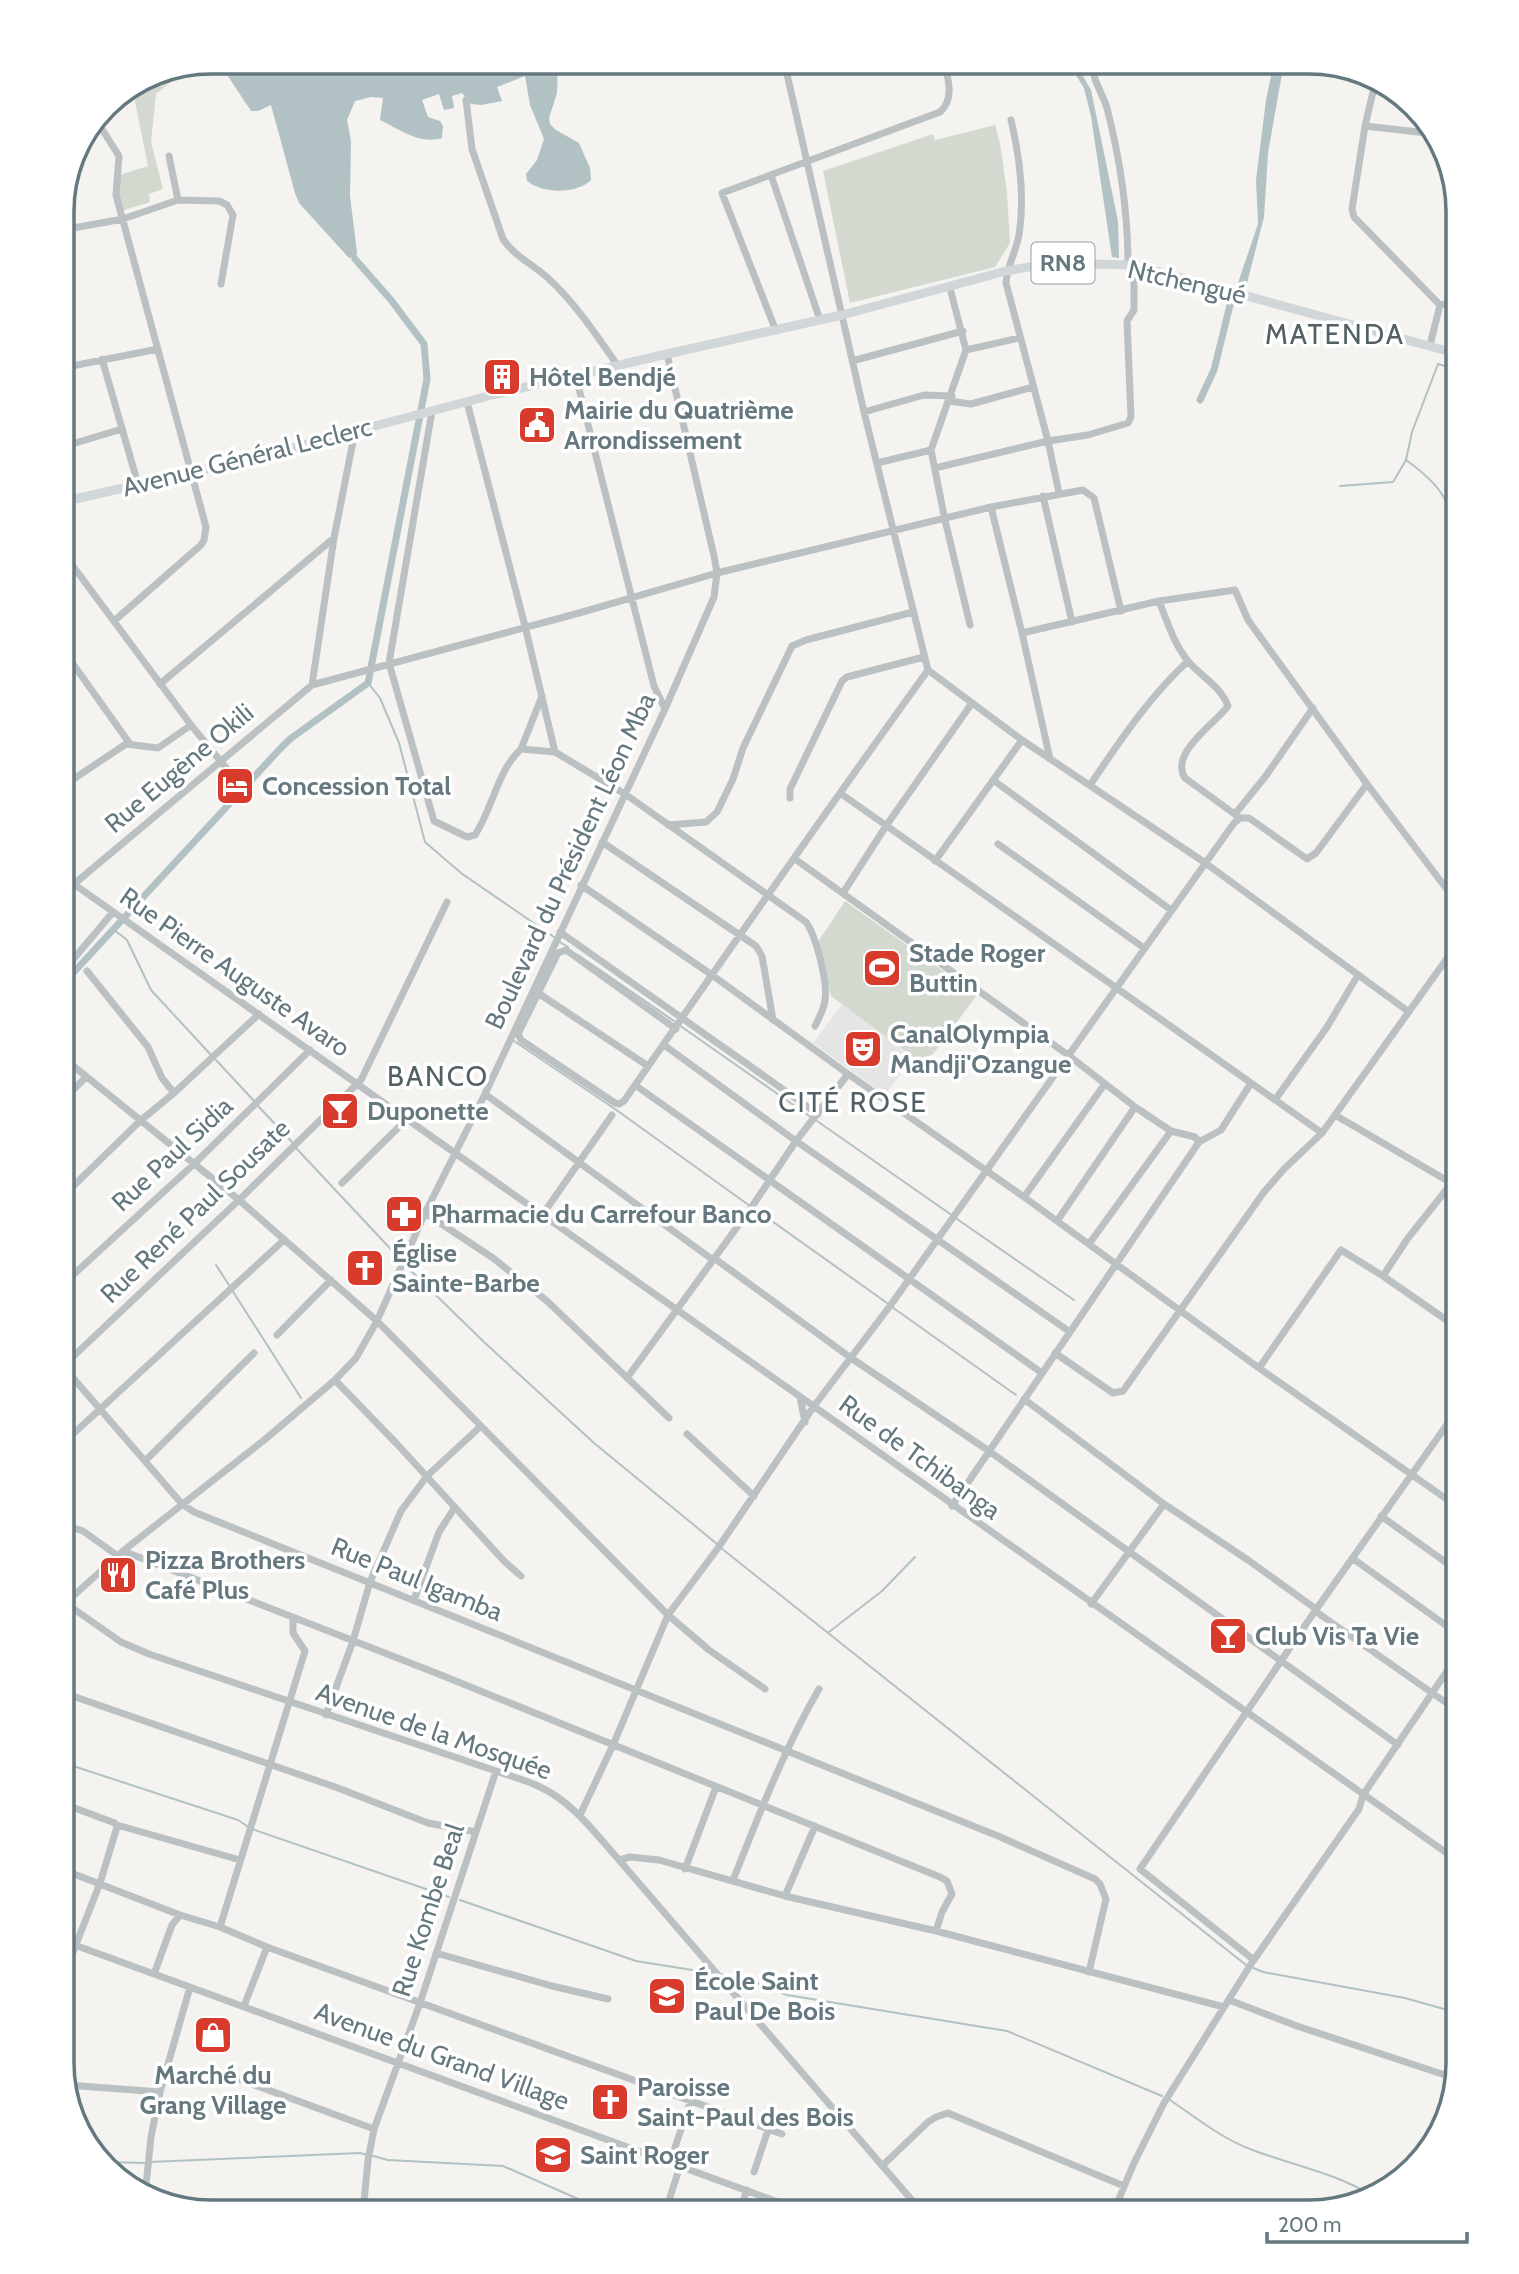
<svg xmlns="http://www.w3.org/2000/svg" width="1519" height="2274" viewBox="0 0 1519 2274" font-family="Cabin,sans-serif">
<style>
.built{fill:#e4e5e4}
.green{fill:#d4d9d0}
.water{fill:#b2c1c3}
.lines{fill:none;stroke-linecap:round;stroke-linejoin:round}
.stream{stroke:#b2c1c3;stroke-width:2}
.canal{stroke:#b2c1c3;stroke-width:7}
.minor{stroke:#bbc0c2;stroke-width:7}
.major{stroke:#d1d6d9;stroke-width:9}
.labels{text-anchor:middle;stroke-width:7;stroke-linejoin:round;paint-order:stroke}
.shield{fill:#fff;stroke:#93a0a5;stroke-width:2}
.shield-label{font-size:24px;font-weight:bold;fill:#65787f}
.street-label{font-size:26px;fill:#65787f;stroke:#fff}
.poi-label{font-size:26px;font-weight:bold;fill:#65787f;stroke:#fff;text-anchor:start}
.neighbourhood-label{font-size:28px;letter-spacing:2px;fill:#526065;stroke:#fff}
.rim{fill:none;stroke:#65787f;stroke-width:3.5}
</style>
<rect width="100%" height="100%" fill="#f4f3f0"/>
<path class="built" d="M62 311 72 365 62 367Z
M842 1004 913 1056 885 1095 813 1043Z"/>
<path class="green" d="M192 65 156 94 151 142 163 189 149 194 150 202 118 212 113 188 114 177 148 166 132 87 154 72Z
M995 125 1000 143 1007 192 1010 243 995 267 850 303 823 171 933 134 935 140Z
M845 901 977 995 933 1054 919 1061 831 996 818 942Z"/>
<path class="water" d="M218 61H558L557 93 549 118 550 124 556 130 579 143 590 168 591 180C577 194 543 194 527 181L526 174 537 160 544 139 530 105 525 76 497 87 502 101 481 105 471 104 462 93 452 96 454 108 444 110 439 94 422 100 428 117 440 121 443 126 442 138C420 145 399 129 380 120L383 98 371 97 355 101 347 120 351 141 350 196 357 253 356 257 349 258 299 203 295 193 271 105 258 111H251Z
M1067 61H1074L1091 90 1118 221 1119 258 1112 257 1091 116 1084 88Z
M1274 62H1284L1268 153 1264 217 1246 287 1237 286 1258 224 1256 180 1266 100Z"/>
<g class="lines">
<path class="stream" d="M1406 460C1420 470 1434 481 1443 496 1448 505 1450 515 1458 521
M1340 486 1393 482 1406 460 1412 432 1438 364 1458 370
M368 683 380 698 399 743 425 842 461 873 554 937
M113 929 127 940 151 990 212 1056
M558 941 568 947
M578 955 674 1021
M679 1025 812 1118
M514 1041 615 1109 750 1206
M216 1060 255 1102
M258 1106 293 1143
M817 1121 953 1216
M296 1148 400 1259
M755 1209 887 1303
M957 1219 1074 1300
M216 1265 229 1285
M406 1266 485 1343 594 1443 717 1544
M232 1290 301 1398
M892 1307 1016 1395
M721 1548 1246 1965
M829 1632 882 1591 915 1557
M61 1762 238 1820 247 1826
M252 1829 449 1897
M460 1900 636 1961 711 1973
M1251 1967 1263 1972 1405 1998 1458 2013
M720 1974 754 1982 787 1995 1007 2031 1162 2096
M1170 2100C1195 2117 1221 2138 1250 2149 1291 2165 1334 2172 1373 2196
M373 2156 388 2160 503 2166 610 2213
M106 2162 144 2163
M150 2162 360 2153 368 2155"/>
<path class="canal" d="M1200 400 1214 370 1232 297
M61 986 278 751 290 739 368 683 427 379 424 344 391 300 355 259"/>
<path class="minor" d="M784 61 864 412 928 670 1022 740 1204 862 1409 1012
M1094 61C1089 75 1103 94 1107 108 1120 159 1128 213 1128 265
M1376 79 1365 126 1352 209 1354 217 1440 305
M466 100 472 149 503 239C514 256 534 265 549 279 576 304 597 336 618 366
M1365 126 1436 134
M169 156 178 200
M771 175 820 320
M62 230 123 219 178 200 219 201 227 205 233 215 221 284
M950 288 966 350 931 450 945 520 970 625
M1440 305 1458 301
M776 331 722 193 940 112C955 99 948 78 944 61
M1430 345 1440 305
M966 350 1019 338
M102 359 138 484
M852 361 963 331
M62 368 158 349
M576 377 654 686 665 709
M949 401 971 404 1033 387
M467 402 525 626 555 752
M432 411 389 663 434 821 467 837 475 835C493 808 497 771 521 749L542 696
M864 412 924 395 952 396
M62 447 122 429
M877 463 931 450
M935 468 1048 441 1006 283C1007 266 1016 252 1019 235 1025 197 1020 158 1011 120
M1059 493 1048 441 1088 435 1128 423 1131 417 1127 321 1134 310V265
M1043 496 1072 622
M991 507 1022 633 1050 759
M61 550 191 725 249 796
M1159 601C1167 621 1174 644 1188 661 1201 677 1220 685 1228 706 1215 724 1169 753 1185 778L1240 818
M114 621 201 545 204 540 206 527 116 195 119 156 100 126 101 121 128 96
M1022 633 1159 601 1235 590 1248 620 1367 784 1458 904
M61 647 130 744
M160 684 334 538
M312 685 334 538 355 431
M521 749 555 752 625 794 806 922C816 936 828 982 825 1000 824 1009 819 1018 815 1026
M993 780 1171 910
M61 781 69 782 126 744 158 748 191 725
M1090 785C1120 741 1149 697 1188 661
M840 793 1322 1133 1335 1115 1458 1187
M790 798V789L842 681 847 677 924 657
M1235 814 1265 777 1313 708
M668 825 706 822 717 812 733 779 743 748 792 646 806 640 913 612
M602 842 756 946 762 956 773 1020
M998 844 1144 948
M795 859 1068 1055 1135 1107 1171 1131 1195 1137 1199 1142 952 1506
M935 861 1022 740
M61 875 1458 1861
M74 884 312 685 579 613 717 573 991 507 1083 490 1094 498 1121 611
M581 885 712 975 848 1074 1024 1197 1259 1368 1458 1507
M843 893 886 826 972 703
M560 932 818 1114
M87 971 148 1047 162 1078 174 1093
M61 974 113 912
M538 993 648 1066
M676 1029 566 950 558 953 518 1034 521 1040 615 1103 619 1104 624 1101C724 957 825 813 928 670
M664 1045 796 1141 1070 1332
M61 1056 239 1200 377 1321 668 1615 709 1650 765 1689
M635 1085 1042 1373
M485 1094 713 1260
M1275 1100 1327 1027 1358 975
M61 1102 86 1077
M1335 1115 1458 943
M1199 1142 1221 1130 1251 1083
M342 1183 407 1119
M1024 1197 1104 1085
M61 1198 140 1121 174 1093 259 1014
M425 1213 493 1258 547 1301 669 1418
M543 1214 612 1115
M1057 1221 1135 1107
M1089 1244 1171 1131
M714 1258 851 1358 989 1451 1398 1745
M1383 1276 1408 1238 1458 1175
M61 1286 194 1164 310 1050
M277 1335 331 1280
M1055 1353 1113 1393 1123 1391 1264 1192 1284 1169 1322 1133
M61 1364 182 1504 194 1512 998 1836 1095 1879 1100 1884 1106 1899 1089 1972
M62 1367 239 1200 361 1080 447 902
M1259 1368 1341 1250 1383 1276 1458 1328
M627 1378 751 1208 796 1141 848 1074
M335 1380 397 1444 504 1561 521 1576
M800 1397 805 1422
M1024 1399 1164 1504 1248 1560 1316 1609
M687 1434 754 1496
M61 1445 284 1240
M146 1460 254 1353
M1381 1516 1458 1571
M61 1524 83 1531 118 1556
M123 1551 436 1673 940 1877 947 1881 952 1894 942 1912 936 1931
M1352 1558 1458 1634
M61 1600 121 1642 149 1654 496 1771C510 1776 525 1780 538 1786 572 1801 595 1833 619 1860L923 2213
M414 1600 439 1532 455 1507
M1091 1604 1164 1504
M61 1607 123 1551 263 1441 335 1380 356 1358 377 1321 425 1213 485 1094 665 709 714 597 717 573 714 556 667 354
M1315 1611 1458 1711
M61 1692 338 1788 428 1823 476 1832
M326 1715 353 1641 370 1582 401 1511 427 1476 481 1426
M580 1815 613 1745 668 1615 718 1548 814 1406 890 1306 1234 823 1240 818H1249L1307 859 1316 853 1367 784
M117 1825 240 1860
M619 1860 630 1857 659 1860 785 1896 936 1931 1224 2007
M61 1869 180 1915 220 1927 267 1947 782 2134
M685 1869 716 1787
M733 1880C759 1815 784 1749 819 1689
M785 1896 815 1826
M220 1927 305 1651 293 1633V1617
M61 1940 808 2213
M436 1953 552 1986 608 1999
M1254 1960 1140 1869 1315 1611 1458 1409
M154 1974 172 1925 180 1915
M61 1983 100 1883 117 1827 115 1823 61 1803
M1229 2000 1297 2026 1454 2078
M244 2006 267 1947
M233 2077 374 2129
M67 2085 160 2092
M670 2162 691 2100
M882 2166 928 2122 936 2117 948 2113 1124 2186
M754 2172 768 2130
M145 2195 151 2137 160 2092 190 1987
M247 2212C285 2200 324 2204 363 2207
M363 2212 368 2160 374 2129 420 2003 496 1771
M665 2213 680 2166
M739 2213 747 2190
M1113 2213 1134 2163 1164 2103 1251 1964 1359 1809 1363 1795 1458 1655"/>
<path class="major" d="M62 502 250 459 492 395 658 356 842 315 1006 271 1051 263 1134 265 1458 354"/>
</g>
<defs>
<symbol id="building-square" viewBox="-11 -11 22 22"><rect x="-9" y="-9" width="18" height="18" rx="4" fill="#d83a2c" stroke="#fff"/><path d="M-4-6H4V6H1V3H-1V6H-4ZM-2.5-4.3h1.7v1.8h-1.7ZM.8-4.3h1.7v1.8H.8ZM-2.5-1h1.7V.8h-1.7ZM.8-1h1.7V.8H.8Z" fill="#fff"/></symbol>
<symbol id="civic-square" viewBox="-11 -11 22 22"><rect x="-9" y="-9" width="18" height="18" rx="4" fill="#d83a2c" stroke="#fff"/><path d="M-.6-6.5H3V-4.5H.6V-3L4-1V1h2V6H-6V1h2V-1L-.6-3ZM-1.2 2.5V6h2.4V2.5Z" fill="#fff"/></symbol>
<symbol id="hotel-square" viewBox="-11 -11 22 22"><rect x="-9" y="-9" width="18" height="18" rx="4" fill="#d83a2c" stroke="#fff"/><path d="M-6-4.5h1.5V1H6V5H4.5V3h-9V5H-6ZM-4 0a1.8 1.8 0 1 1 3.6 0ZM.5 0V-2.5h3Q6-2.5 6 0Z" fill="#fff"/></symbol>
<symbol id="stadium-square" viewBox="-11 -11 22 22"><rect x="-9" y="-9" width="18" height="18" rx="4" fill="#d83a2c" stroke="#fff"/><path d="M0-5a6.5 5 0 1 0 0 10a6.5 5 0 1 0 0-10ZM-3.5-1.8h7v3.6h-7Z" fill="#fff"/></symbol>
<symbol id="theatre-square" viewBox="-11 -11 22 22"><rect x="-9" y="-9" width="18" height="18" rx="4" fill="#d83a2c" stroke="#fff"/><path d="M-5-5.5Q0-4 5-5.5V0Q5 5 0 6Q-5 5-5 0ZM-3.3-2.5H-1v1.5H-3.3ZM1-2.5H3.3v1.5H1ZM-2.8 1Q0 5.5 2.8 1Z" fill="#fff"/></symbol>
<symbol id="bar-square" viewBox="-11 -11 22 22"><rect x="-9" y="-9" width="18" height="18" rx="4" fill="#d83a2c" stroke="#fff"/><path d="M-6-5H6L.8 .8V4.5H3.5V6h-7V4.5H-.8V.8Z" fill="#fff"/></symbol>
<symbol id="pharmacy-square" viewBox="-11 -11 22 22"><rect x="-9" y="-9" width="18" height="18" rx="4" fill="#d83a2c" stroke="#fff"/><path d="M-2-6h4v4h4v4h-4v4h-4v-4h-4v-4h4Z" fill="#fff"/></symbol>
<symbol id="church-square" viewBox="-11 -11 22 22"><rect x="-9" y="-9" width="18" height="18" rx="4" fill="#d83a2c" stroke="#fff"/><path d="M-1.2-6h2.4v3.5h3.3v2.4h-3.3V6h-2.4V-.1h-3.3v-2.4h3.3Z" fill="#fff"/></symbol>
<symbol id="restaurant-square" viewBox="-11 -11 22 22"><rect x="-9" y="-9" width="18" height="18" rx="4" fill="#d83a2c" stroke="#fff"/><path d="M-5-6h1v4h1v-4h1v4h1v-4h1v5L-1.5 .5V6h-2V.5L-5-1ZM5-6V6H3V1.5H1.5Q1.5-4 5-6Z" fill="#fff"/></symbol>
<symbol id="school-square" viewBox="-11 -11 22 22"><rect x="-9" y="-9" width="18" height="18" rx="4" fill="#d83a2c" stroke="#fff"/><path d="M0-5L7-2L0 1L-7-2ZM-4 1L0 2.5L4 1V4Q0 6-4 4Z" fill="#fff"/></symbol>
<symbol id="shop-square" viewBox="-11 -11 22 22"><rect x="-9" y="-9" width="18" height="18" rx="4" fill="#d83a2c" stroke="#fff"/><path d="M-5-2.5h2.3a2.7 3.5 0 0 1 5.4 0H5L5.5 6h-11ZM-1.5-2.5h3a1.5 2.3 0 0 0-3 0Z" fill="#fff"/></symbol>
</defs>
<g fill-rule="evenodd">
<use href="#building-square" x="480" y="355" width="44" height="44"/>
<use href="#civic-square" x="515" y="403" width="44" height="44"/>
<use href="#hotel-square" x="213" y="764" width="44" height="44"/>
<use href="#stadium-square" x="860" y="946" width="44" height="44"/>
<use href="#theatre-square" x="841" y="1027" width="44" height="44"/>
<use href="#bar-square" x="318" y="1089" width="44" height="44"/>
<use href="#pharmacy-square" x="382" y="1192" width="44" height="44"/>
<use href="#church-square" x="343" y="1246" width="44" height="44"/>
<use href="#restaurant-square" x="96" y="1553" width="44" height="44"/>
<use href="#bar-square" x="1206" y="1614" width="44" height="44"/>
<use href="#school-square" x="645" y="1974" width="44" height="44"/>
<use href="#shop-square" x="191" y="2013" width="44" height="44"/>
<use href="#church-square" x="588" y="2080" width="44" height="44"/>
<use href="#school-square" x="531" y="2133" width="44" height="44"/>
</g>
<g class="labels">
<rect class="shield" x="1031.5" y="242.5" width="63" height="41" rx="5"/>
<g class="shield-label">
<text x="1063" y="271">RN8</text>
</g>
<g class="street-label">
<text transform="translate(1187 282) rotate(13)" y="9">Ntchengué</text>
<text transform="translate(247 457) rotate(-14)" y="9">Avenue Général Leclerc</text>
<text transform="translate(179 768) rotate(-40)" y="9">Rue Eugène Okili</text>
<text transform="translate(570 861) rotate(-65)" y="9">Boulevard du Président Léon Mba</text>
<text transform="translate(235 972) rotate(35)" y="9">Rue Pierre Auguste Avaro</text>
<text transform="translate(172 1154) rotate(-43)" y="9">Rue Paul Sidia</text>
<text transform="translate(195 1211) rotate(-44)" y="9">Rue René Paul Sousate</text>
<text transform="translate(920 1457) rotate(36)" y="9">Rue de Tchibanga</text>
<text transform="translate(417 1579) rotate(22)" y="9">Rue Paul Igamba</text>
<text transform="translate(434 1731) rotate(19)" y="9">Avenue de la Mosquée</text>
<text transform="translate(428 1910) rotate(-72)" y="9">Rue Kombe Beal</text>
<text transform="translate(442 2056) rotate(20)" y="9">Avenue du Grand Village</text>
</g>
<g class="poi-label">
<text x="529" y="386">Hôtel Bendjé</text>
<text x="564" y="419">Mairie du Quatrième<tspan x="564" dy="30">Arrondissement</tspan></text>
<text x="262" y="795">Concession Total</text>
<text x="909" y="962">Stade Roger<tspan x="909" dy="30">Buttin</tspan></text>
<text x="890" y="1043">CanalOlympia<tspan x="890" dy="30">Mandji'Ozangue</tspan></text>
<text x="367" y="1120">Duponette</text>
<text x="431" y="1223">Pharmacie du Carrefour Banco</text>
<text x="392" y="1262">Église<tspan x="392" dy="30">Sainte-Barbe</tspan></text>
<text x="145" y="1569">Pizza Brothers<tspan x="145" dy="30">Café Plus</tspan></text>
<text x="1255" y="1645">Club Vis Ta Vie</text>
<text x="694" y="1990">École Saint<tspan x="694" dy="30">Paul De Bois</tspan></text>
<text x="213" y="2084" text-anchor="middle">Marché du<tspan x="213" dy="30">Grang Village</tspan></text>
<text x="637" y="2096">Paroisse<tspan x="637" dy="30">Saint-Paul des Bois</tspan></text>
<text x="580" y="2164">Saint Roger</text>
</g>
<g class="neighbourhood-label">
<text x="1335" y="344">MATENDA</text>
<text x="438" y="1086">BANCO</text>
<text x="853" y="1112">CITÉ ROSE</text>
</g>
</g>
<path d="M0 0H1519V2274H0ZM211 74H1309A137 137 0 0 1 1446 211V2063A137 137 0 0 1 1309 2200H211A137 137 0 0 1 74 2063V211A137 137 0 0 1 211 74Z" fill="#fff" fill-rule="evenodd"/>
<path class="rim" d="M211 74H1309A137 137 0 0 1 1446 211V2063A137 137 0 0 1 1309 2200H211A137 137 0 0 1 74 2063V211A137 137 0 0 1 211 74Z"/>
<path d="M1267 2232v10h200v-10" fill="none" stroke="#65787f" stroke-width="3.5"/>
<text x="1278" y="2232" font-size="21" fill="#65787f" stroke="#ffffff" stroke-width="5" paint-order="stroke">200 m</text>
</svg>
